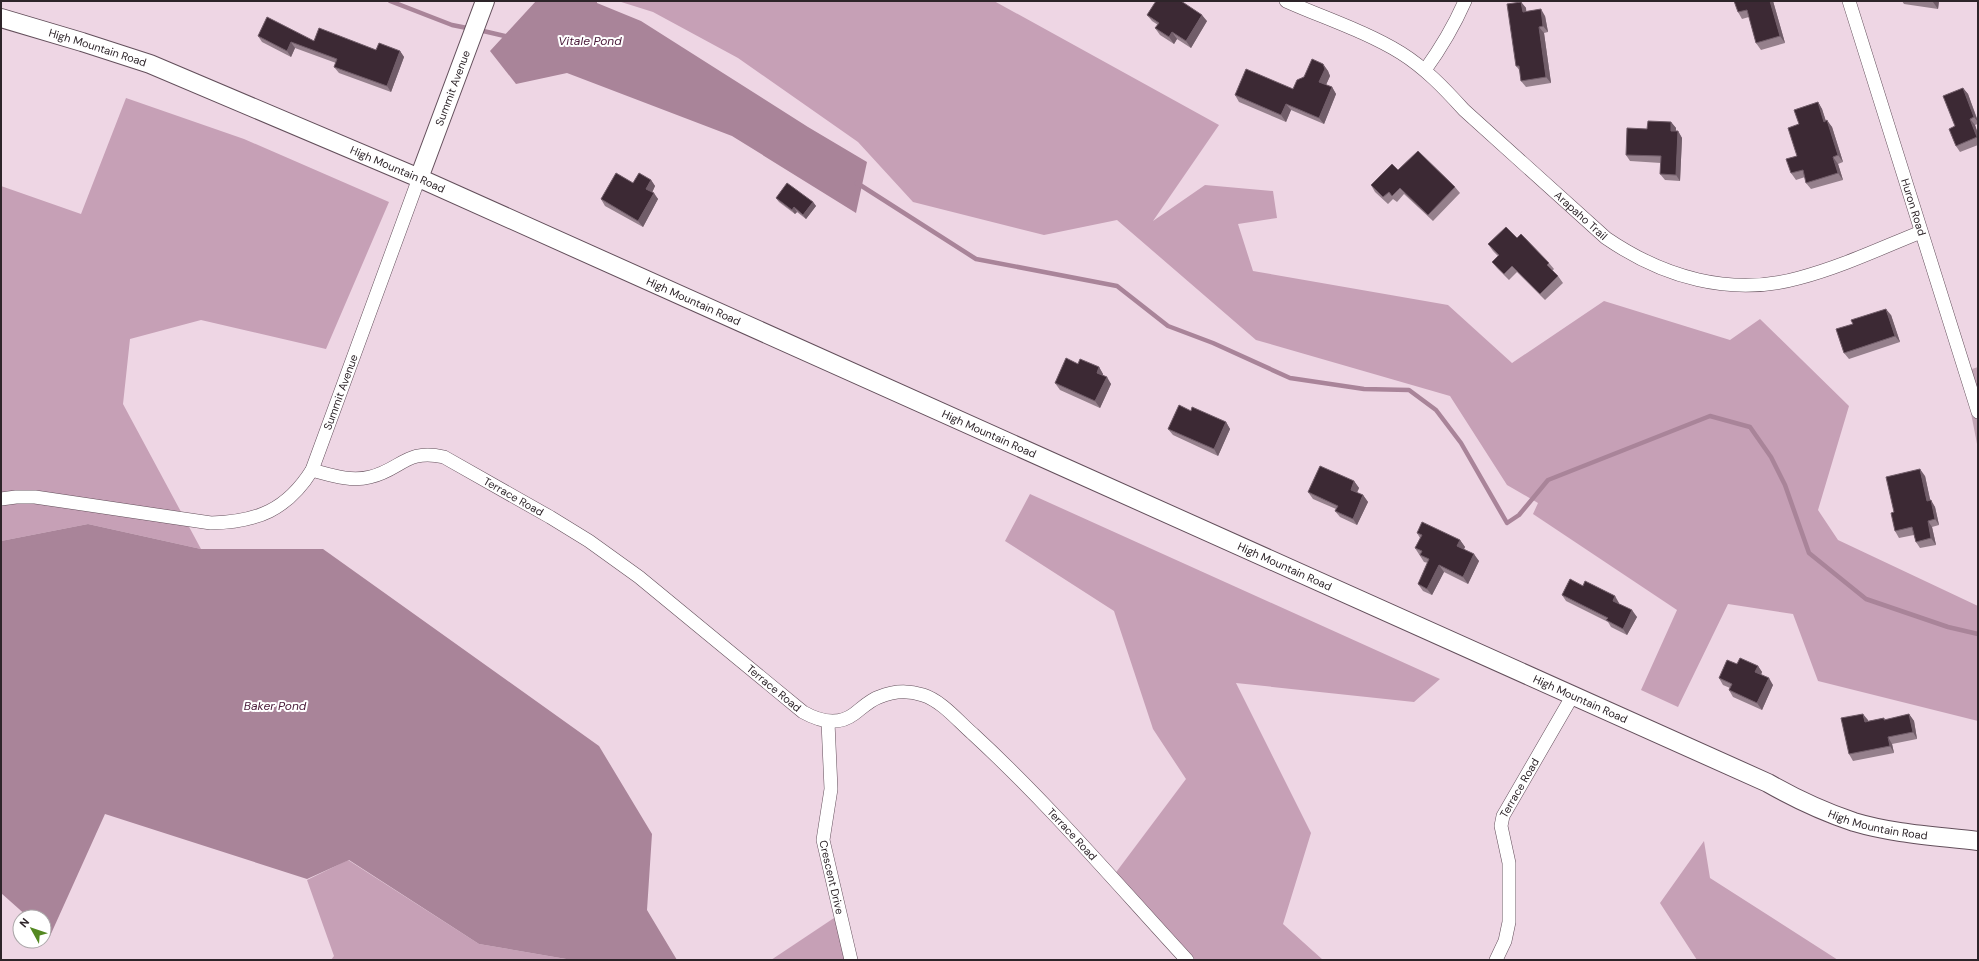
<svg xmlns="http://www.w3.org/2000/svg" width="1979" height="961" viewBox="0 0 1979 961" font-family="'DM Sans',sans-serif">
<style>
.green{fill:#c3a6b6}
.forest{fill:#c6a0b6}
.water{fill:#a98499}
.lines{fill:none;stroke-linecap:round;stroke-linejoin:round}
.stream{stroke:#a98499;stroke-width:4.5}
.street-casing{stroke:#634f5b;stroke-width:14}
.secondary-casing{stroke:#634f5b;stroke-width:20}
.street{stroke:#fff;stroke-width:13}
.secondary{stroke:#fff;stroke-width:18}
.wall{fill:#95808c}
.shaded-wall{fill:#715d69}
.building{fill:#3c2934;stroke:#715d69}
.labels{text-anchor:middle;stroke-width:4;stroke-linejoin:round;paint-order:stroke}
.street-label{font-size:11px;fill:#2d2429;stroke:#fff}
.water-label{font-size:12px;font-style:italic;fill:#491938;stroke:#fff}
</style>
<rect width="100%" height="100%" fill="#eed6e4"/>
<path class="green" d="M1978 367V449L1963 372Z"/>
<path class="forest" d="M618 1H994L1219 125 1153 221 1205 185 1273 191 1277 218 1238 224 1253 271 1448 305 1512 363 1604 301 1730 340 1760 319 1849 406 1818 510 1838 540 1978 606V721L1818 681 1793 614 1728 604 1678 707 1641 690 1677 610 1533 514 1538 503 1507 485 1450 396 1256 340 1117 220 1044 235 913 202 858 142 738 58 653 12Z
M126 98 244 139 389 202 326 349 201 320 130 339 123 404 201 549 88 524 1 541V186L81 214Z
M1030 494 1440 679 1414 702 1236 683 1311 833 1283 924 1323 960H1194L1114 875 1186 779 1153 729 1114 611 1005 541Z
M1704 841 1710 878 1838 960H1697L1660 903Z
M348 860 479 944 572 960H331L334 956 307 880Z
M834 918 851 960H771Z"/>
<path class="water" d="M536 1H597V3L641 21 808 127 867 162 856 213 732 136 567 73 516 84 490 51Z
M88 524 201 549H323L599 746 652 834 647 910 677 960H572L479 944 349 860 307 879 105 814 50 936 44 931V917H28L1 893V541Z"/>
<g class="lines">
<path class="stream" d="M390 1 452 25 472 29
M479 30 509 37
M857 183 976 259 1117 286 1168 326 1213 343 1290 378 1364 389 1409 390 1436 410 1461 443 1507 523 1519 515 1548 480 1710 416 1750 427 1771 457 1785 485 1809 553 1866 599 1948 627 1978 634"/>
<defs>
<g id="street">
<path id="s1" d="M1286 1C1324 18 1365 31 1401 53 1425 68 1445 89 1464 110L1606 238C1663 277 1730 297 1799 278 1841 267 1881 248 1921 232"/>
<path id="s2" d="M1849 1 1978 412"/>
<path d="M1425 70C1441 48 1454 26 1465 1"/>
<path id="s3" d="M312 470C331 475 350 482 370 477 401 470 406 448 444 457L550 517 589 541 639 577 803 712C819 721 838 726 854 714 862 708 870 700 879 697 893 691 908 690 923 695 942 701 958 721 973 734 1049 804 1117 884 1187 960"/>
<path id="s4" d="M1 499 16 497H35L211 523C257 522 287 510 312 470L419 178"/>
<path id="s5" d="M828 722 831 789 823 840 851 960"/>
<path id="s6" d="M1496 960 1505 941 1509 922V863L1501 826 1503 816 1573 695"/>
</g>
<g id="secondary">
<path id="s7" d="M1 18 82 42 150 64 419 178 1768 783C1796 799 1824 812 1854 822 1894 834 1937 836 1978 841"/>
<path id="s8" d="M419 178 485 1"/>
</g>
</defs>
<use href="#street" class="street-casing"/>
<use href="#secondary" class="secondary-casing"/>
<use href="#street" class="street"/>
<use href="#secondary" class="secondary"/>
</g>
<path class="wall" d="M1773 1 1785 43 1761 50 1756 43 1749 17 1742 19 1738 12Z
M1902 1H1939L1938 9 1904 4Z
M1521 2 1526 8V11L1545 16 1548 32 1544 33 1551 83 1526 87 1521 81 1520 71 1516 66Z
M1147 15 1207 21 1191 48 1177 39 1174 44 1160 35 1155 28 1158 25 1152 21Z
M258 36 314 41 376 50 400 51 404 57 391 92 339 73 334 67 336 63 295 48 291 57 262 42Z
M1323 64 1328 71 1330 76 1326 85 1332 87 1336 94 1324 124 1291 110 1286 122 1239 102 1235 95 1293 89 1304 77Z
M1963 88 1968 94 1978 121V124L1975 125 1978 134V145L1960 152 1956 146 1955 126Z
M1818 102 1822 109 1826 121 1832 127 1843 162 1838 164 1843 180 1811 189 1806 183 1805 177 1796 180 1791 173 1797 156 1799 124Z
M1671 122 1676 128V131H1678L1682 138 1680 181 1665 180 1660 174 1661 163 1630 161 1626 155 1647 129Z
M1398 170 1455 187 1460 193 1433 221 1404 194 1397 202 1393 199 1388 204 1375 192 1371 185Z
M651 180 655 186 652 192 658 199 643 227 605 206 601 199 633 183Z
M776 198 813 202 816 206 806 219 797 212 795 214 779 202Z
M1517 238 1549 263 1554 269 1552 271 1558 276 1563 283 1545 300 1517 272 1509 280 1497 268 1492 262 1498 256 1493 251 1488 244Z
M1891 315 1900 342 1849 359 1844 353Z
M1078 364 1099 367 1103 374V375L1111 384 1100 408 1060 390 1055 383Z
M1191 411 1226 422 1230 429 1218 456 1173 435 1168 429Z
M1925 476 1930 500 1935 507 1939 525 1932 527 1936 545 1920 548 1916 542 1914 535 1899 538 1895 531 1894 512Z
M1354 481 1359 488 1357 493 1363 495 1368 502 1357 525 1340 517 1335 511 1336 509 1313 499 1308 492Z
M1417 533 1460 540 1465 547 1464 549 1479 561 1468 584 1444 572 1432 595 1423 591 1418 584 1428 563 1424 562 1415 548 1420 538Z
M1583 586 1619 603V604L1637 617 1627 635 1611 627 1608 622 1566 601 1562 595Z
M1737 664 1758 666 1762 672 1761 675 1773 685 1762 710 1733 697 1729 690 1730 688 1723 685 1719 678Z
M1909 714 1914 721 1917 739 1892 744 1894 753 1853 761 1849 754 1868 720V721L1884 718 1885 720Z"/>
<path class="shaded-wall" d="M1770 1H1773L1785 43 1780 36Z
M1933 1H1939L1938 9 1933 2Z
M1521 2 1526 8 1527 18 1523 12Z
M1541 9 1545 16 1548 32 1543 26Z
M1202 15 1207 21 1191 48 1186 41Z
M1539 27 1544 33 1551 83 1546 77Z
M1172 32 1177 39 1174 44 1169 37Z
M291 42 295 48 291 57 287 51Z
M400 51 404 57 391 92 387 86Z
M1323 64 1328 71 1330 76 1324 89 1319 82Z
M1332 87 1336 94 1324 124 1319 118Z
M1963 88 1968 94 1978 122 1974 117Z
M1818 102 1822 109 1828 128 1824 122Z
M1286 104 1291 110 1286 122 1281 115Z
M1970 119 1975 125 1978 134V139Z
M1827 120 1832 127 1843 162 1838 155Z
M1671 122 1676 128 1675 137 1671 131Z
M1678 131 1682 138 1680 181 1676 175Z
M1833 157 1838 164 1843 180 1838 173Z
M651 180 655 186 651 195 646 189Z
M654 193 658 199 643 227 638 221Z
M813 202 816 206 806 219 803 215Z
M794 207 797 212 795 214 792 210Z
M1886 309 1891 315 1900 342 1895 336Z
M1099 367 1103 374 1101 379 1097 373Z
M1107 377 1111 384 1100 408 1095 401Z
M1226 422 1230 429 1218 456 1214 449Z
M1920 469 1925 476 1932 508 1927 501Z
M1354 481 1359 488 1355 496 1351 490Z
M1363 495 1368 502 1357 525 1353 519Z
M1931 500 1935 507 1939 525 1935 519Z
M1928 521 1932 527 1936 545 1931 538Z
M1460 540 1465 547 1462 553 1457 546Z
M1474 554 1479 561 1468 584 1463 577Z
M1439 565 1444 572 1432 595 1427 589Z
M1615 596 1619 603 1617 607 1613 601Z
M1632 610 1637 617 1627 635 1623 629Z
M1758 666 1762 672 1759 679 1755 672Z
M1769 678 1773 685 1762 710 1757 703Z
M1863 714 1868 720 1869 729 1865 722Z
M1909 714 1914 721 1917 739 1913 732Z
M1888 737 1892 744 1894 753 1890 746Z"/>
<path class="building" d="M1156 1H1181L1202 15 1186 41 1172 32 1169 37 1155 28 1159 23 1147 15Z
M1734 1H1770L1780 36 1756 43 1747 10 1738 12Z
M1521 2 1523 12 1541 9 1543 26 1539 27 1546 77 1521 81 1519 66H1516L1507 4Z
M267 17 314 41 319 28 376 50 379 43 400 51 387 86 334 67 337 59 291 42 287 51 258 36Z
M1312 59 1323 64 1325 69 1319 82 1332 87 1319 118 1286 104 1281 115 1235 95 1246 69 1293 89 1297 80 1304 77Z
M1963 88 1974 117 1970 119 1977 137 1956 146 1949 129 1955 126 1943 96Z
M1818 102 1824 122 1827 120 1838 155 1833 157 1838 173 1806 183 1803 170 1791 173 1786 159 1797 156 1788 128 1799 124 1794 110Z
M1648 121 1671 122V131H1678L1676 175 1660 174 1661 156 1626 155 1627 128 1647 129Z
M1418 151 1455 187 1428 215 1400 188 1392 196 1389 192 1383 197 1371 185 1392 164 1398 170Z
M616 173 633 183 639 173 651 180 646 189 654 193 638 221 601 199Z
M787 183 813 202 803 215 794 207 792 210 776 198Z
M1506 227 1517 238 1521 234 1549 263 1547 265 1558 276 1540 294 1512 266 1504 274 1492 262 1499 255 1488 244Z
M1886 309 1895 336 1844 353 1836 329 1853 324 1851 320Z
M1066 358 1078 364 1080 359 1099 367 1097 373 1107 377 1095 401 1055 383Z
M1179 405 1191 411 1192 407 1226 422 1214 449 1168 429Z
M1320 466 1354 481 1351 490 1363 495 1353 519 1335 511 1338 506 1308 492Z
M1920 469 1927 501 1931 500 1935 519 1928 521 1931 538 1916 542 1912 527 1895 531 1891 513 1894 512 1886 477Z
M1422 522 1460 540 1457 546 1474 554 1463 577 1439 565 1427 589 1418 584 1429 559 1420 555 1422 551 1415 548 1422 535 1417 533Z
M1570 579 1583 586 1585 581 1615 596 1613 601 1632 610 1623 629 1606 620 1608 618 1562 595Z
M1740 658 1758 666 1755 672 1769 678 1757 703 1729 690 1732 684 1719 678 1727 660 1737 664Z
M1863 714 1865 722 1884 718V720L1909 714 1913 732 1888 737 1890 746 1849 754 1841 718Z"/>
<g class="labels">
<g class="street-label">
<text dy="4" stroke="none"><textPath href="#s7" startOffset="101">High Mountain Road</textPath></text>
<text dy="4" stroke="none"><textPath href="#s8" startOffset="96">Summit Avenue</textPath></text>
<text dy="4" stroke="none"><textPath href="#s7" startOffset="425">High Mountain Road</textPath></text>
<text dy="4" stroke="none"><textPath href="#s2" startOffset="216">Huron Road</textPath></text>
<text dy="4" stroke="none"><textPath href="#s1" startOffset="369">Arapaho Trail</textPath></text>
<text dy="4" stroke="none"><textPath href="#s7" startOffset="749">High Mountain Road</textPath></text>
<text dy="4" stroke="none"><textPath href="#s4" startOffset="415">Summit Avenue</textPath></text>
<text dy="4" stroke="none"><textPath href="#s7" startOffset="1073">High Mountain Road</textPath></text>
<text dy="4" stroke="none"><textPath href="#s3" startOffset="218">Terrace Road</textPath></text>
<text dy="4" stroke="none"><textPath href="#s7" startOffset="1397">High Mountain Road</textPath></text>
<text dy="4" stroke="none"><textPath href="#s3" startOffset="542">Terrace Road</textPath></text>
<text dy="4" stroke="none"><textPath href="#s7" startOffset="1721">High Mountain Road</textPath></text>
<text dy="4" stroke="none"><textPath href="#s6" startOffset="180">Terrace Road</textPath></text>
<text dy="4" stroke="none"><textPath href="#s7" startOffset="2045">High Mountain Road</textPath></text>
<text dy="4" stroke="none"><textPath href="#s3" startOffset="914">Terrace Road</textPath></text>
<text dy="4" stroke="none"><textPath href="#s5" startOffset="157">Crescent Drive</textPath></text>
</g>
<g class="water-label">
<text x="590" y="45">Vitale Pond</text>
<text x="275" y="710">Baker Pond</text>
</g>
</g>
<rect width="1979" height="961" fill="none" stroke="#2d2429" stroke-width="4"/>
<g transform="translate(32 929) rotate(310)"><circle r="19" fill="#ffffff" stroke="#aba7a9"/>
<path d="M0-3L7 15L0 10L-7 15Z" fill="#538821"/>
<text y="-6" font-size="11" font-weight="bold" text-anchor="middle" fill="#2d2429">N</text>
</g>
</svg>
